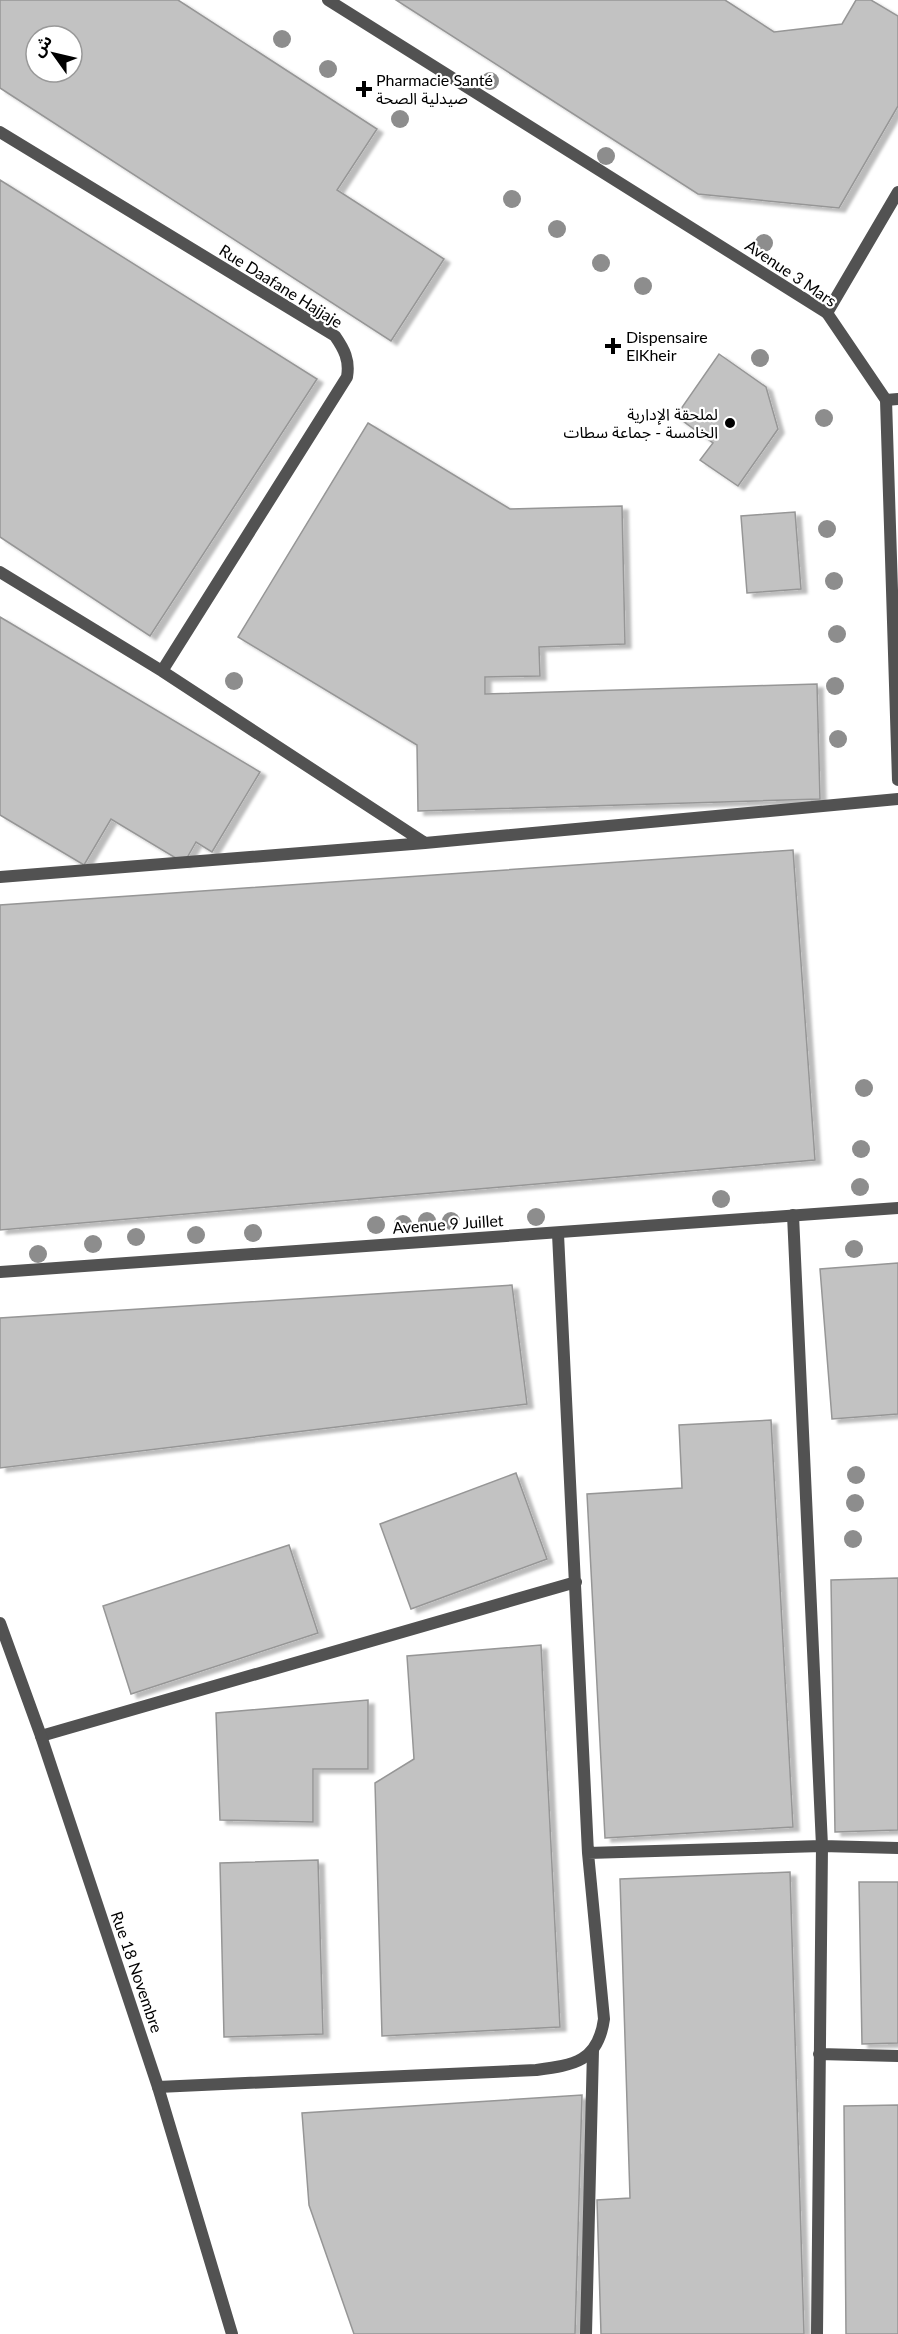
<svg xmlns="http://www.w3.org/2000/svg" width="898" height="2334" viewBox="0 0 898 2334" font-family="Lato,'Noto Sans Arabic',sans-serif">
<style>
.building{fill:#c2c2c2;stroke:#969696;stroke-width:1.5;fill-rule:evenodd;filter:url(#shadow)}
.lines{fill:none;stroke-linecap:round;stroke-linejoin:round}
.service{stroke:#525252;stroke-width:12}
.minor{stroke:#525252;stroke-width:12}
.tertiary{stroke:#525252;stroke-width:12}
.tree{fill:#8d8d8d}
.poi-dot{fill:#000;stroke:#fff;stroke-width:2}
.labels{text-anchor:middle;stroke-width:4.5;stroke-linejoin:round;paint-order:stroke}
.poi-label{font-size:16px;fill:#000;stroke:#fff;text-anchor:start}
.street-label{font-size:16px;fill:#000;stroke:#fff}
</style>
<defs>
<filter id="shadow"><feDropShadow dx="6" dy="4" stdDeviation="1.5" flood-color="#0004"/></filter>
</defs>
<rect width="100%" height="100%" fill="#fff"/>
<path class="building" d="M0 0H178L377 129 337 190 444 259 391 341 0 88ZM36 36H72V72H36Z
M396 0H725L774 32 842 24 856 0H871L898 16V106L839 208 698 194Z
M0 180 317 379 150 636 0 537Z
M719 354 766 387 778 429 738 486 700 460 713 443 676 416Z
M368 423 510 509 622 506 625 644 539 647 540 676 485 677V694L817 684 820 799 418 811 417 745 238 637Z
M795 512 801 589 747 593 741 516Z
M0 617 260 772 212 852 196 842 184 863 111 819 84 865 0 815Z
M793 850 815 1160 0 1230V905Z
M898 1263V1414L832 1419 820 1269Z
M512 1285 527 1404 0 1468V1318Z
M771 1420 793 1827 605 1838 587 1494 682 1488 679 1425Z
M516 1473 547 1559 411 1609 380 1524Z
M289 1545 318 1633 131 1694 103 1606Z
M898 1578V1830L835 1832 831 1580Z
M541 1645 560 2027 382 2036 375 1783 414 1759 407 1656Z
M368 1700V1769H313V1822L220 1820 216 1713Z
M318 1860 323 2034 224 2037 220 1863Z
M790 1872 804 2334H601L597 2200 630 2198 620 1879Z
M859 1882H898V2043L862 2044Z
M582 2095 575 2334H354L309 2205 302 2113Z
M898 2105V2334H846L844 2106Z"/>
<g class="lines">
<path class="service" d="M586 2334 593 2050"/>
<path class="minor" d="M0 132 335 336C344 349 350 360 347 377L162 671
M827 313 898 192
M886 400 898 399
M0 572 162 671 425 843
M0 877 425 843 898 799
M793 1215 822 1846 817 2334
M41 1736 576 1582
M588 1853 822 1846 898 1848
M819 2054 898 2056
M158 2087 536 2070C574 2065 598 2062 604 2019L588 1853 558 1234"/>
<path class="tertiary" d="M328 0 827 313 886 400 898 780
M0 1272 898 1208
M0 1623 41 1736 158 2087 232 2334"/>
</g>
<g class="tree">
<circle cx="282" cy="39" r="9"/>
<circle cx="328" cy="69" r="9"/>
<circle cx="490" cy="81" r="9"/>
<circle cx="400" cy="119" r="9"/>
<circle cx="606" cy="156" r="9"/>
<circle cx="512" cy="199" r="9"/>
<circle cx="557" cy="229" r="9"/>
<circle cx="764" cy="243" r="9"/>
<circle cx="601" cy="263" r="9"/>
<circle cx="643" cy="286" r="9"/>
<circle cx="760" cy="358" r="9"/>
<circle cx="824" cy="418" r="9"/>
<circle cx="827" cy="529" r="9"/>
<circle cx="834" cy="581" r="9"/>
<circle cx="837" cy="634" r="9"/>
<circle cx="234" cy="681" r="9"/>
<circle cx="835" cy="686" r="9"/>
<circle cx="838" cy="739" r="9"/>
<circle cx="864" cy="1088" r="9"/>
<circle cx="861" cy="1149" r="9"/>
<circle cx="860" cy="1187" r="9"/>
<circle cx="721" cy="1199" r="9"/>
<circle cx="536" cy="1217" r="9"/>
<circle cx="427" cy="1221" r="9"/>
<circle cx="451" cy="1221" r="9"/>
<circle cx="403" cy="1224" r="9"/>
<circle cx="376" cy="1225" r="9"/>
<circle cx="253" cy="1233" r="9"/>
<circle cx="196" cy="1235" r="9"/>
<circle cx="136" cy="1237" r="9"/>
<circle cx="93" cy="1244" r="9"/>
<circle cx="854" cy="1249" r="9"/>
<circle cx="38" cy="1254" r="9"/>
<circle cx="856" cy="1475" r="9"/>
<circle cx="855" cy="1503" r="9"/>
<circle cx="853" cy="1539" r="9"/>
</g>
<g class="poi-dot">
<path d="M361 80h6v6h6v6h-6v6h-6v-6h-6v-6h6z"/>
<path d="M610 337h6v6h6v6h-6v6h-6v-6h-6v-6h6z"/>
<circle cx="730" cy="423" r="6"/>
</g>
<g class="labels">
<g class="poi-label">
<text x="376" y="86">Pharmacie Santé<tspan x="376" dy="18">صيدلية الصحة</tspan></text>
<text x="626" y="343">Dispensaire<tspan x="626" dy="18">ElKheir</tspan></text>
<text x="718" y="420" text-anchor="end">لملحقة الإدارية<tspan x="718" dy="18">الخامسة - جماعة سطات</tspan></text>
</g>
<g class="street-label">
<text transform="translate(791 273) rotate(34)" y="6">Avenue 3 Mars</text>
<text transform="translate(281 286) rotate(32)" y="6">Rue Daafane Hajjaje</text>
<text transform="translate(448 1224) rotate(-4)" y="6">Avenue 9 Juillet</text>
<text transform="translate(137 1972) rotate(71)" y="6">Rue 18 Novembre</text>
</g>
</g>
<g transform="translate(54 54) rotate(304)"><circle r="28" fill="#ffffff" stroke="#999999" stroke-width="1.5"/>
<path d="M0-4.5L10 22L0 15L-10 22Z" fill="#000000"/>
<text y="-9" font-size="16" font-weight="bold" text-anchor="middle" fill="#000000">ش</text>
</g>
</svg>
